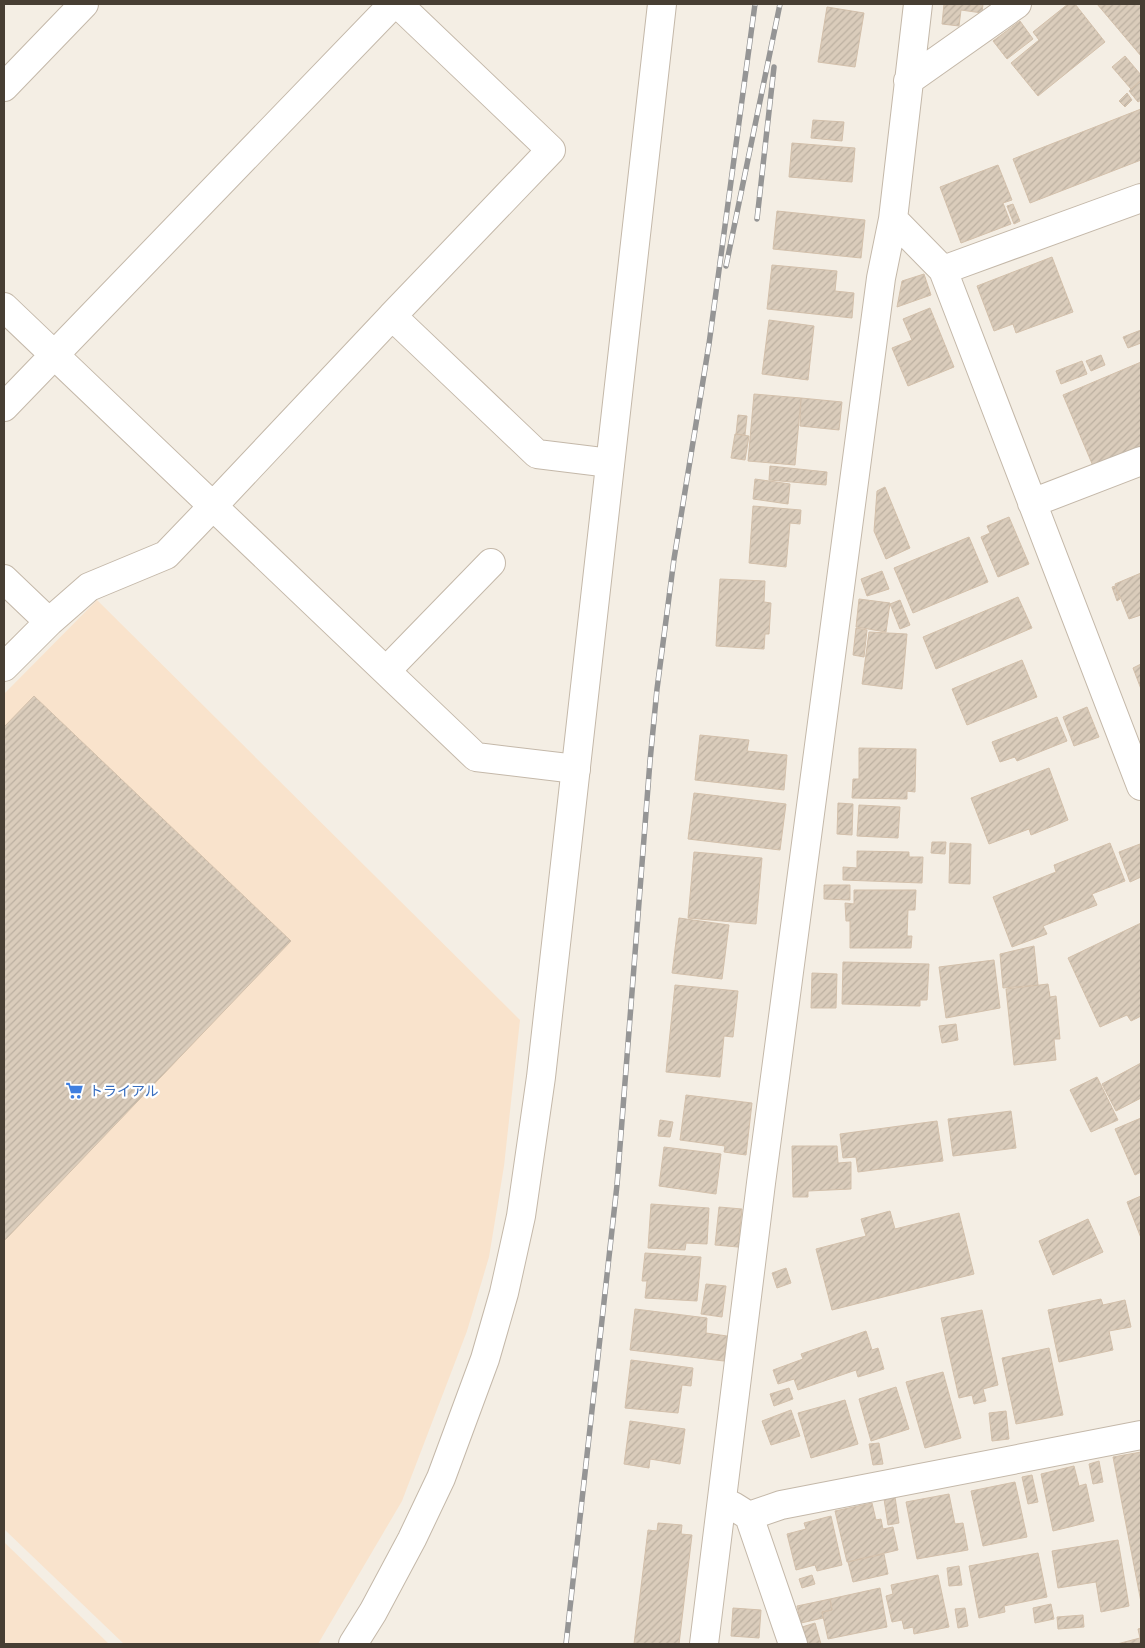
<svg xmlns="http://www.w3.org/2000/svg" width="1145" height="1648" viewBox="0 0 1145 1648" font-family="'PT Sans','Noto Sans JP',sans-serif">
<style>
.commercial{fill:#f9e3cc}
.building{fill:url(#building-hatch);stroke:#d3c0ab}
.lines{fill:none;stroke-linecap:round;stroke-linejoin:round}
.minor-casing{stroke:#c4b8a9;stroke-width:30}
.tertiary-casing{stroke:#c4b8a9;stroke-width:30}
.minor{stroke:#fff;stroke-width:28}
.tertiary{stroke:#fff;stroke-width:28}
.rail-casing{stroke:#959595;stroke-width:5.5}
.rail{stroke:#fff;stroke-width:4;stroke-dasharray:11;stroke-linecap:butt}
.labels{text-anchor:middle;stroke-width:4.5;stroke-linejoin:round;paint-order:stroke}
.shop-label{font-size:14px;fill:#366cbe;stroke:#fff;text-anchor:start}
</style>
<defs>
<pattern id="building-hatch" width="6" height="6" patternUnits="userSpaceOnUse" patternTransform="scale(1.25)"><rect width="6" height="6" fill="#daccbb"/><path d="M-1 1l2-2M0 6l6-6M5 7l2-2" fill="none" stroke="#bcb0a1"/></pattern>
</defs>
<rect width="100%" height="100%" fill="#f4eee4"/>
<path class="commercial" d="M97 600 520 1020 504 1166 489 1257 467 1331 402 1501 318 1644H124L4 1529V694Z
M4 1542 109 1644H4Z"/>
<path class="building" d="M944 4H983L982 13 961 10 959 26 942 24Z
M1068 4H1075L1105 42 1038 96 1011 63 1039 40 1033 32Z
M1097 4H1141V56Z
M827 7 864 13 855 67 818 62Z
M1020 21 1033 39 1007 59 993 41Z
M1125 56 1141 75V80L1131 89 1112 67Z
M1141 81V100L1138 102 1129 91Z
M1127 93 1132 100 1125 107 1119 101Z
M1141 109V160L1030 203 1013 159Z
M813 120 844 122 842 141 811 138Z
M792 143 855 148 852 182 789 177Z
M998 165 1012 200 1003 203 1011 224 961 243 940 187Z
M1013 204 1020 221 1014 224 1007 206Z
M777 211 865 220 861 258 773 249Z
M1052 257 1073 312 1016 333 1013 324 994 331 977 286Z
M772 265 837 271 835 291 854 293 852 318 767 309Z
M924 274 931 295 897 307 902 281Z
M930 308 954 367 908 386 892 348 912 340 903 319Z
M769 320 814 326 808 380 762 374Z
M1141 330V343L1128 348 1123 337Z
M1101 355 1105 365 1091 371 1086 361Z
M1082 361 1087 374 1061 384 1056 371Z
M1141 362V446L1093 466 1063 395Z
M754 394 801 398 795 465 748 461Z
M801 398 842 402 839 430 800 426Z
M738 415 747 416 745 435 736 434Z
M735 434 749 436 745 460 731 458Z
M770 466 827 472 826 485 769 480Z
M755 479 790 484 788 504 753 499Z
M885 487 910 548 886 559 874 531 877 491Z
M753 506 801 510 800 524 790 523 786 567 749 563Z
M1009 517 1029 564 998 577 981 537 990 533 987 526Z
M969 537 988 582 913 613 894 568Z
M882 571 889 589 867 596 861 579Z
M1141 573V615L1129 619 1115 584Z
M720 579 765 581 764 602 771 603 769 634H765L764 649 716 646Z
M1115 586 1120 599 1117 601 1112 587Z
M1018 597 1032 628 936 669 923 637Z
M859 599 890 603 886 632 856 627Z
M900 600 910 625 900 629 890 604Z
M856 628 867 630 864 657 853 655Z
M869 632 907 634 902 689 862 684Z
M1022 660 1037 697 967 725 952 689Z
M1141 664V689L1133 668Z
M34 696 291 941 4 1241V727Z
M1087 707 1099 737 1074 746 1063 717Z
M1057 717 1067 741 1017 761 1015 757 1000 762 992 742Z
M700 735 749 740 747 751 787 755 784 790 695 780Z
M859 748 916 749 915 792 907 791V799L852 798 853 779H859Z
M1049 768 1068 820 1031 835 1029 829 989 844 971 798Z
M694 793 786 804 780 850 688 839Z
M838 803 853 804 852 835 837 834Z
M859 805 900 807 898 838 857 836Z
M932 842H946L945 854 931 853Z
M950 843 971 844 970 884 949 883Z
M1110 843 1125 881 1092 894 1097 905 1043 926 1047 934 1012 947 993 897 1056 872 1054 865Z
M1140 844 1141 877 1130 882 1119 852Z
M857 851 909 852V857H923L922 883 843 880V867L857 868Z
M694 852 762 858 756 924 688 918Z
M824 885H850V900L824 899Z
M854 890H916L915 910H908L907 936H912L911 948H850V921H846L845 903 854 904Z
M679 918 729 925 722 979 672 973Z
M1141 923V1016L1131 1021 1127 1015 1100 1027 1068 958Z
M1034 946 1038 985 1003 988 1000 954Z
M994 960 1000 1008 946 1018 939 967Z
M843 962 929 964 927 1000H920V1006L842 1004Z
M812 973 837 974 836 1008H811Z
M1048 984 1050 997 1056 996 1060 1039H1054L1056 1060 1014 1065 1006 989Z
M675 985 738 991 733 1037 724 1036 720 1077 666 1072Z
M956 1024 958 1040 942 1043 939 1026Z
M1141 1063V1098L1116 1111 1102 1084Z
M1097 1077 1118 1120 1091 1132 1070 1090Z
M686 1095 752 1103 746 1155 724 1152 725 1146 680 1140Z
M1011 1111 1016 1148 953 1156 948 1119Z
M1141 1118V1172L1135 1175 1115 1129Z
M660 1120 673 1122 670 1137 658 1136Z
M937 1121 943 1161 858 1172 856 1157 843 1158 840 1134Z
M792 1146H837L838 1163 851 1162V1189L808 1191V1197H793Z
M664 1147 721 1154 716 1194 659 1186Z
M1141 1196V1238L1127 1202Z
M651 1204 709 1208 707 1244 686 1243 685 1250 648 1248Z
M719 1207 742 1209 738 1247 715 1245Z
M890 1211 895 1229 959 1213 974 1274 832 1310 816 1249 866 1236 861 1219Z
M1088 1219 1103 1252 1053 1275 1039 1241Z
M645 1253 701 1257 697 1301 645 1298 647 1281H642Z
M786 1268 791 1283 777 1288 772 1273Z
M706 1284 726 1286 722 1317 701 1314Z
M1101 1299 1103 1305 1125 1300 1131 1327 1109 1331 1113 1350 1059 1362 1048 1310Z
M635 1309 707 1318 706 1333 727 1336 724 1361 630 1350Z
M982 1310 998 1385 983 1389 986 1401 974 1404 972 1395 959 1398 941 1318Z
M866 1331 872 1350 878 1348 884 1369 858 1377 856 1370 798 1390 794 1379 778 1384 773 1370 803 1359 801 1354Z
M1049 1348 1063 1415 1016 1424 1002 1358Z
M631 1360 693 1368 691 1386 682 1385 678 1413 625 1408Z
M943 1372 961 1438 925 1448 906 1382Z
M896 1387 909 1429 871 1441 859 1399Z
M789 1388 793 1399 774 1406 770 1394Z
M845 1400 858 1444 811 1458 798 1413Z
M791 1410 800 1436 771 1445 762 1421Z
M1006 1411 1009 1439 992 1441 989 1413Z
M630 1421 685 1429 680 1464 650 1459 649 1468 624 1464Z
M879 1443 883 1464 873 1465 869 1444Z
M1141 1452V1602L1113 1457Z
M1099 1461 1103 1482 1093 1484 1089 1464Z
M1074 1466 1079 1486 1086 1484 1094 1521 1053 1531 1041 1474Z
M1032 1475 1038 1502 1028 1504 1022 1477Z
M1015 1482 1027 1537 983 1546 971 1491Z
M949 1494 955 1524 963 1523 968 1550 917 1559 906 1502Z
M895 1497 899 1523 888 1525 884 1499Z
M872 1503 876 1520 881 1519 883 1529 893 1527 898 1550 847 1562 835 1511Z
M831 1516 842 1565 817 1571 815 1565 796 1570 787 1534 806 1529 804 1523Z
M658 1523 682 1525 681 1534 692 1535 679 1644H634L648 1530 657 1531Z
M1118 1540 1129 1606 1101 1612 1096 1582 1058 1588 1052 1551Z
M1038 1553 1047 1597 1004 1606 1005 1612 979 1618 969 1566Z
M884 1554 888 1574 853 1582 848 1562Z
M959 1566 962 1585 949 1586 947 1568Z
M812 1575 815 1584 802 1588 799 1579Z
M938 1575 949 1627 914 1634 913 1627 904 1629 902 1620 892 1622 886 1596 893 1594 891 1585Z
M880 1588 887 1627 828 1639 822 1612 832 1610 830 1599Z
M830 1599 832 1610 822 1612 823 1618 801 1623 797 1606Z
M1051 1604 1054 1619 1035 1623 1033 1608Z
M733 1608 761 1610 759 1638 731 1636Z
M965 1608 968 1626 958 1628 955 1609Z
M1083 1615 1084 1627 1058 1629 1057 1617Z
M815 1623 821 1644H807L802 1627Z
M1141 1628V1644H1117L1140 1638 1138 1629Z"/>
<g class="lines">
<defs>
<path id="minor" d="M908 81 1017 4
M4 87 84 4
M893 219 943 270 1141 786
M943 270 1141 198
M4 307 476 757 576 769
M392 316 551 150 398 4
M4 407 393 4
M1032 503 1141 461
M4 579 49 622
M4 667 49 622 89 587 166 555 213 506 392 316 537 454 610 463
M386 671 491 563
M733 1506 749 1516 793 1644
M749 1516 781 1505 1141 1435
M704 1644 761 1183 881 278 893 219 918 4"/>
<path id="tertiary" d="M353 1644 373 1612 412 1539 441 1478 485 1359 504 1293 521 1216 541 1077 662 4"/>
</defs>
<use href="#minor" class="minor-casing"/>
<use href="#tertiary" class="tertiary-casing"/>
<use href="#minor" class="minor"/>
<use href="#tertiary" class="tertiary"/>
<defs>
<path id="rail" d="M757 219 774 67
M726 266 780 4
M566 1644 617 1185 650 761 657 689 674 559 709 344 755 4"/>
</defs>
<use href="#rail" class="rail-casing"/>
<use href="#rail" class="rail"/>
</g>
<defs>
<symbol id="supermarket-bare" viewBox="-9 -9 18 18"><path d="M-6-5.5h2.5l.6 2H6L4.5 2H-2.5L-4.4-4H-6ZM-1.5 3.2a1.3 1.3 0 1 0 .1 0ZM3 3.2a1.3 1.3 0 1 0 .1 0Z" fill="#3f7fe0" stroke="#fff" stroke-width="2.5" paint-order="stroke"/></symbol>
</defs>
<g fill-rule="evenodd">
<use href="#supermarket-bare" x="62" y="1078" width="25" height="25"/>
</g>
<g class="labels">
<g class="shop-label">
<text x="89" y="1096">トライアル</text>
</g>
</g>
<rect width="1145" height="1648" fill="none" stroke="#473e33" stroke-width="10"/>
</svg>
